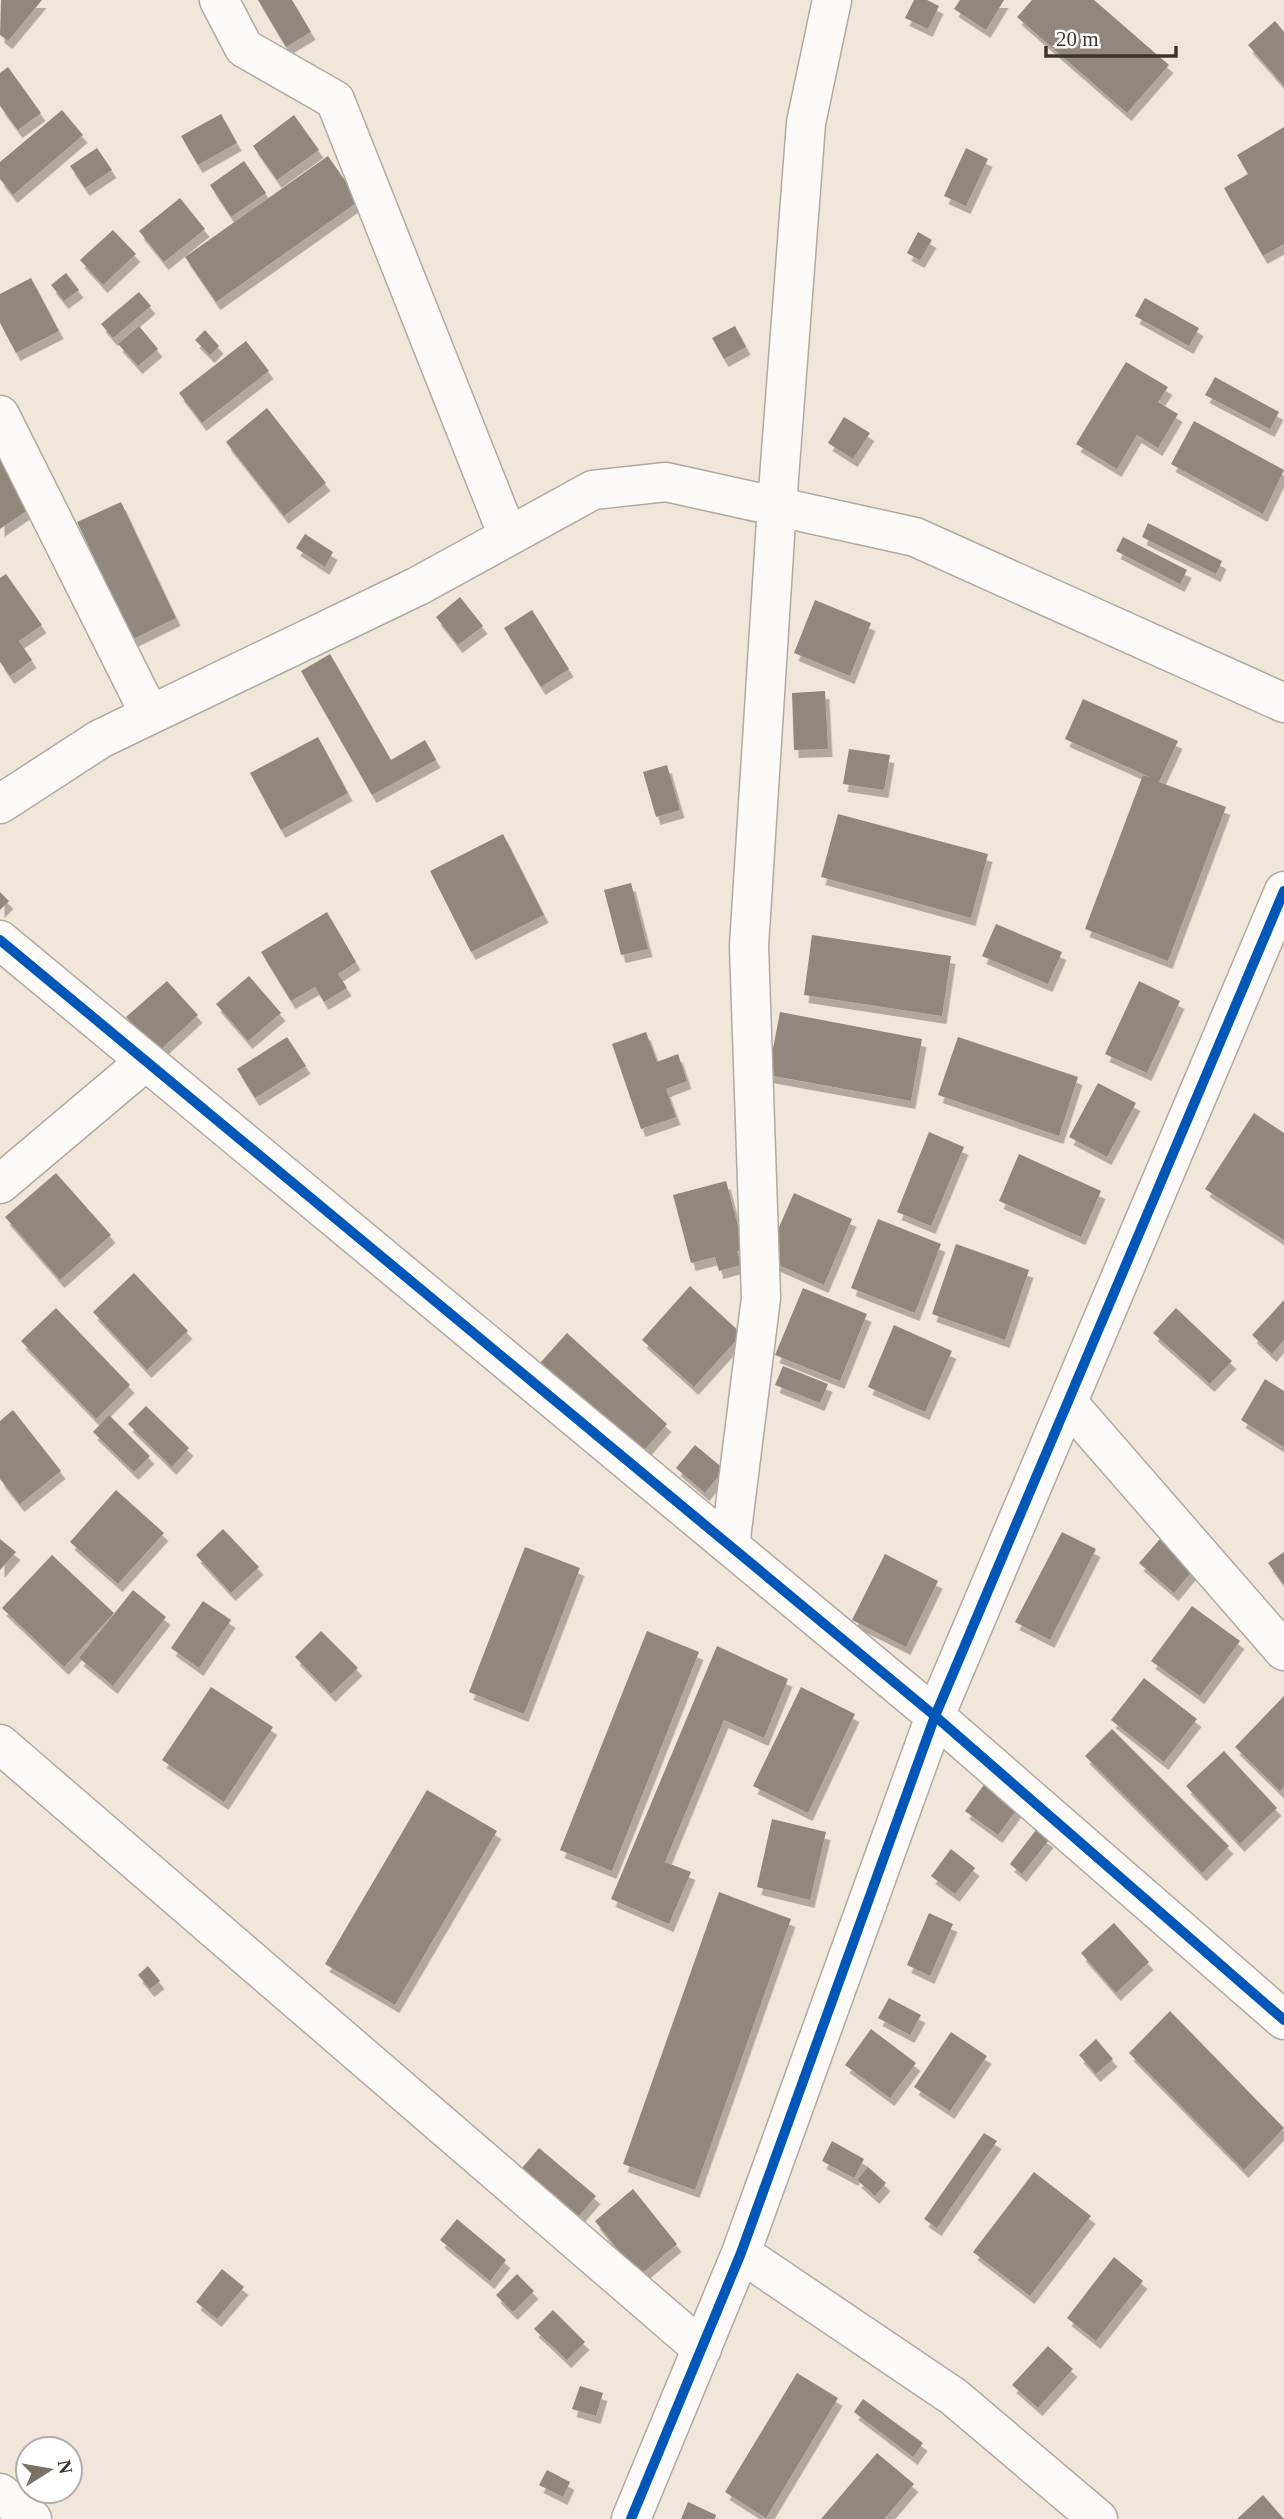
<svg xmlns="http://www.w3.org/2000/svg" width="1284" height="2519" viewBox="0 0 1284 2519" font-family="Georgia,serif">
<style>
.building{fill:#91877d;filter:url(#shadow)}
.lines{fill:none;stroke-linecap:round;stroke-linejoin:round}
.minor-casing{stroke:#b2a9a0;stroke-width:41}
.minor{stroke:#fdfbf9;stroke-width:38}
.cycleway-casing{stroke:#fff;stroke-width:15}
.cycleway{stroke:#0057b8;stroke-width:10}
</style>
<defs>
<filter id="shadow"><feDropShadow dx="4.5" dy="8" stdDeviation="0" flood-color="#0004"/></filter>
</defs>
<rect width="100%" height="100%" fill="#f1e6da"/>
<path class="building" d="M1 0H42L8 41 0 35Z
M258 0H292L311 32 286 47Z
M914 0H927L939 6 928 29 905 18Z
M960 0H1004L986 30 954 9Z
M1032 0H1094L1169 65 1127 113 1017 17Z
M1275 21 1284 32V86L1248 45Z
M8 67 41 113 18 130 0 106V73Z
M62 110 83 135 13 195 0 179V162Z
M221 114 237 143 198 165 181 136Z
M294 115 319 150 277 180 253 146Z
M1284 127V244L1263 256 1224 188 1248 174 1237 155Z
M97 148 112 170 85 188 70 166Z
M966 148 988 159 966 206 944 196Z
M328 156 359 201 216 302 185 257Z
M244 161 266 193 231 217 210 185Z
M180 198 205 229 164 262 139 231Z
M113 230 136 254 103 285 80 260Z
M918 232 932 240 920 260 907 253Z
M66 273 79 290 64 301 51 285Z
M31 278 59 331 16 353 0 323V294Z
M139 292 151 306 113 338 101 324Z
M1145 298 1199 328 1189 346 1135 316Z
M139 326 158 349 138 366 118 344Z
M735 326 746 347 724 359 712 338Z
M205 330 219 346 210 355 195 340Z
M246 341 269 371 202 423 179 393Z
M1126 362 1168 387 1158 402 1178 414 1158 448 1137 435 1117 469 1076 444Z
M1215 377 1279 412 1270 429 1205 395Z
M267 408 326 483 284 516 226 442Z
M844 417 870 433 853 459 828 443Z
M1194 421 1284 470 1263 514 1171 464Z
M0 460 32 507 0 529Z
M121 502 176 618 133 639 77 522Z
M1148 523 1222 561 1216 574 1142 537Z
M305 534 333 552 325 567 296 548Z
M1123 537 1187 570 1180 584 1116 551Z
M6 574 42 625 19 641 32 660 10 676 0 662V578Z
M460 597 483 626 458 645 436 617Z
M815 600 871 623 850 676 794 653Z
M532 610 569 669 541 687 504 628Z
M330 654 391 760 425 740 436 760 372 795 301 671Z
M825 691 828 749 794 750 792 693Z
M1083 699 1178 741 1159 782 1226 807 1168 961 1085 929 1143 775 1152 778 1065 739Z
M318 737 348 793 281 830 250 773Z
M849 749 890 755 884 790 843 784Z
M667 765 680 810 656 817 643 772Z
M838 814 988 854 971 918 821 877Z
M503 834 544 915 471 952 430 871Z
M631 883 648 949 621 955 604 890Z
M0 892 9 901 0 910Z
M327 912 356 962 338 974 347 988 324 1002 315 987 291 1001 261 952Z
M996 924 1062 952 1048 984 982 956Z
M812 935 951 956 942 1016 804 995Z
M249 976 281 1013 248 1041 216 1004Z
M167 981 198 1015 158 1052 126 1017Z
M1139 981 1180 1001 1147 1073 1105 1054Z
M780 1012 922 1039 911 1101 768 1075Z
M646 1032 657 1062 678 1054 687 1081 666 1089 676 1117 641 1129 612 1044Z
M287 1037 306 1066 255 1098 237 1069Z
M958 1037 1078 1077 1059 1136 938 1095Z
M1098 1083 1136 1103 1107 1157 1069 1137Z
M1254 1113 1284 1133V1240L1205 1189Z
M929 1132 964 1147 931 1226 897 1212Z
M1019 1154 1101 1191 1081 1237 999 1201Z
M56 1173 111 1235 60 1280 5 1217Z
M726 1181 744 1249 737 1251 741 1265 719 1271 715 1257 691 1263 673 1195Z
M794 1193 852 1219 824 1285 765 1259Z
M878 1219 941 1244 915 1313 851 1288Z
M956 1244 1029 1270 1005 1340 932 1314Z
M134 1273 188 1331 147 1370 93 1312Z
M690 1286 742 1334 694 1387 642 1340Z
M803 1288 867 1314 840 1381 775 1355Z
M1284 1300V1340L1272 1354 1252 1335Z
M56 1308 130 1385 96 1419 21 1341Z
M1176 1308 1232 1361 1210 1384 1153 1333Z
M894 1325 952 1351 925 1412 868 1387Z
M567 1333 667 1424 641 1454 540 1363Z
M783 1366 828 1384 820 1403 775 1385Z
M1265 1379 1284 1391V1447L1241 1420Z
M146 1406 189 1448 172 1467 128 1424Z
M13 1410 61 1471 20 1504 0 1479V1421Z
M109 1415 150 1456 134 1472 93 1432Z
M695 1445 724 1469 705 1493 676 1468Z
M116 1490 164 1533 118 1584 70 1542Z
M223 1529 259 1567 231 1593 196 1555Z
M1062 1532 1096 1549 1050 1640 1015 1622Z
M0 1539 16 1552 0 1570Z
M1160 1539 1194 1569 1174 1593 1139 1563Z
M525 1547 580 1568 524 1714 469 1692Z
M1284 1552V1585L1268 1563Z
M885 1554 938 1581 906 1647 852 1620Z
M52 1555 114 1613 64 1667 2 1608Z
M133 1590 166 1617 113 1686 79 1658Z
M203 1601 231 1620 199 1668 171 1648Z
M1192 1606 1240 1641 1200 1696 1151 1661Z
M321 1631 358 1668 331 1694 295 1657Z
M647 1631 699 1652 612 1871 560 1850Z
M717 1646 788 1679 764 1738 724 1720 665 1862 691 1872 669 1924 611 1899Z
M1144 1678 1197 1719 1164 1762 1111 1720Z
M211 1687 273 1727 224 1802 162 1760Z
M801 1687 855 1714 808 1813 753 1786Z
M1284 1696V1787L1280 1791 1235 1747Z
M1112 1729 1229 1846 1202 1873 1085 1756Z
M1224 1751 1277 1808 1240 1844 1186 1786Z
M988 1779 1021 1804 998 1835 965 1811Z
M427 1790 497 1831 395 2005 325 1964Z
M772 1819 826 1832 810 1900 757 1887Z
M1036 1830 1049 1840 1022 1874 1010 1864Z
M951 1849 975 1868 955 1894 931 1876Z
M719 1892 791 1919 695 2190 623 2164Z
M929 1913 953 1924 930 1976 907 1965Z
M1114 1923 1149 1962 1116 1993 1081 1953Z
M148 1966 160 1981 150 1989 138 1975Z
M889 1998 921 2015 910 2035 878 2018Z
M1170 2011 1284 2128 1244 2170 1129 2053Z
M871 2029 916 2063 890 2098 845 2065Z
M951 2032 987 2056 950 2111 914 2087Z
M1096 2039 1113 2059 1096 2074 1079 2055Z
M984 2133 997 2141 937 2228 924 2219Z
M832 2141 864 2159 854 2178 822 2161Z
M539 2148 596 2196 579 2216 522 2168Z
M868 2167 886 2183 875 2196 857 2180Z
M1034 2172 1091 2216 1030 2296 973 2252Z
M633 2189 677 2244 639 2276 595 2221Z
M457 2219 506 2260 490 2281 440 2240Z
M1114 2257 1143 2281 1096 2341 1067 2318Z
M222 2269 244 2287 217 2319 196 2302Z
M517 2274 534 2291 513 2312 496 2295Z
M553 2310 585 2342 567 2360 534 2329Z
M1048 2346 1073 2369 1038 2408 1012 2385Z
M797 2373 838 2398 766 2518 725 2492Z
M580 2386 603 2393 596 2416 572 2409Z
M863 2399 923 2443 913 2457 854 2412Z
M877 2453 914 2484 884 2519H821Z
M547 2470 570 2482 563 2497 539 2485Z
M1263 2495 1284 2519H1237Z
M688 2502 716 2515 715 2519H681Z"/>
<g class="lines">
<defs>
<path id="minor" d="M219 0 244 48 335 100 508 536
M0 415 150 715
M0 804 100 739 418 586 593 490 666 482 915 537 1284 703
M0 940 935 1716 1284 2020
M0 1184 146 1061
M1068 1403 1284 1651
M730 1546 761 1298 749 946 777 505 806 123 832 0
M0 1744 702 2349
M741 2253 954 2397 1098 2519
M0 2493 32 2519
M631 2519 741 2253 935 1716 1284 891"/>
</defs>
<use href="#minor" class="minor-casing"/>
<use href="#minor" class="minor"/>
<defs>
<path id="cycleway" d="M0 940 935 1716 1284 2020
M631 2519 741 2253 935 1716 1284 891"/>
</defs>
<use href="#cycleway" class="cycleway-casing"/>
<use href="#cycleway" class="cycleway"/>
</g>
<g transform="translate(49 2470) rotate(79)"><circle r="33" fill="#ffffff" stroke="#b1aeaa" stroke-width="2"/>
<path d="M0-5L12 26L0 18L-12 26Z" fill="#7b7268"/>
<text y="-10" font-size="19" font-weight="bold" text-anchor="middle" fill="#3b342b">N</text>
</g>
<path d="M1046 46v10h130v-10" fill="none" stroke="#3b342b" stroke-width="3.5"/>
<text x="1056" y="46" font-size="21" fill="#3b342b" stroke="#ffffff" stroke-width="5" paint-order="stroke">20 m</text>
</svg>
